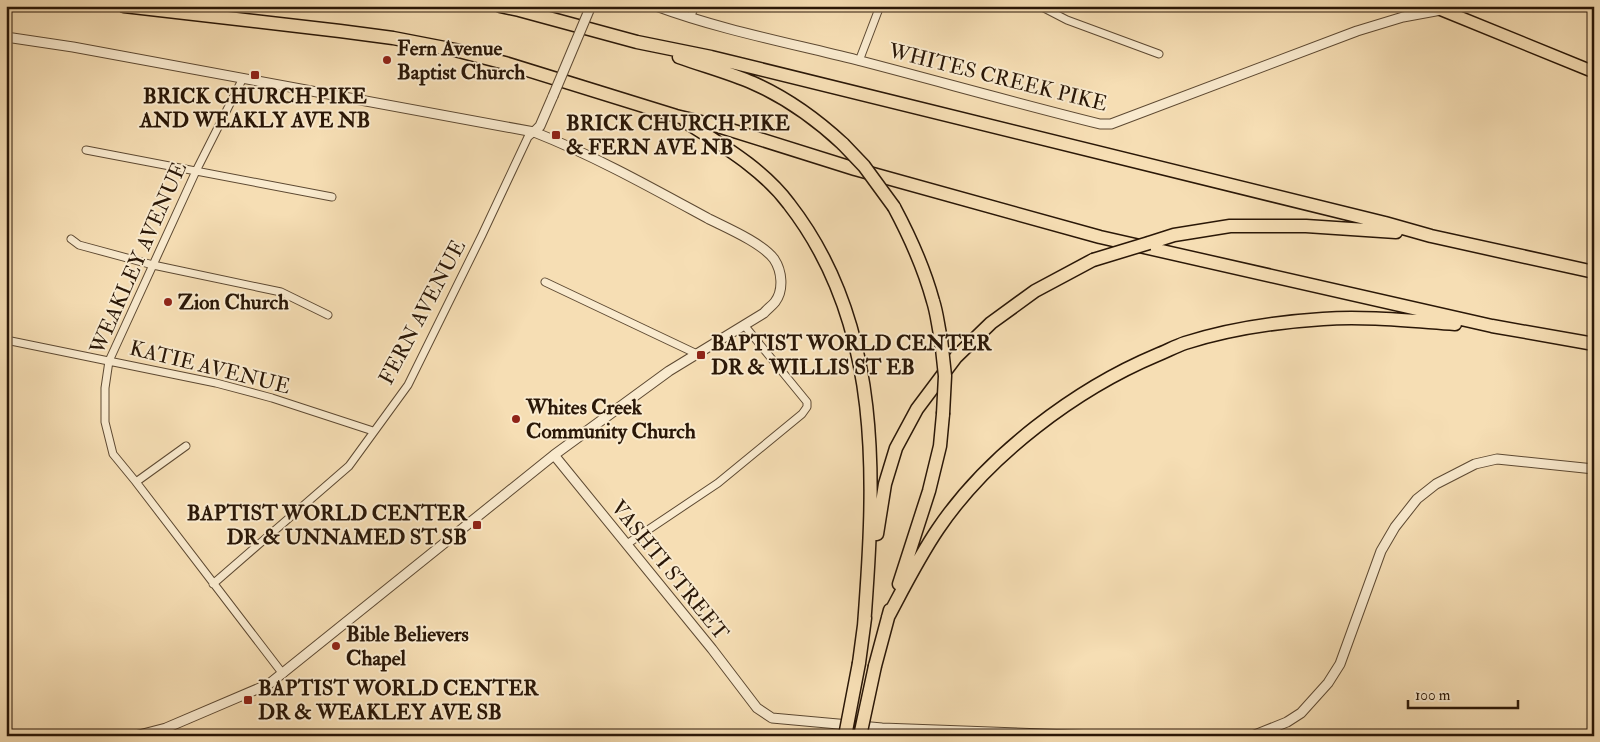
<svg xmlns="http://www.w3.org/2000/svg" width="1600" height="742" viewBox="0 0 1600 742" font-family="'IM FELL Double Pica',serif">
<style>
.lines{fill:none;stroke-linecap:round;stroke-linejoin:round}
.stream{stroke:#6f796e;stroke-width:2.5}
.minor-casing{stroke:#5d4932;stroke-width:9}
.tertiary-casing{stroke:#5d4932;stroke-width:11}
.primary-casing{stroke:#2a1707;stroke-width:14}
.motorway-casing{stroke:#2a1707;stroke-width:15}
.minor{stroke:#f9eace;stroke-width:7}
.tertiary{stroke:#f9eace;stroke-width:9}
.primary{stroke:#f6deb4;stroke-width:11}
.motorway{stroke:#f6deb4;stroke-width:12}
.tertiary-bridge-casing{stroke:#5d4932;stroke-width:11;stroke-linecap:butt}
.motorway-bridge-casing{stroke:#2a1707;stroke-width:15;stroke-linecap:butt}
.tertiary-bridge{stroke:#f9eace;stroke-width:9}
.motorway-bridge{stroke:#f6deb4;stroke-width:12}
.poi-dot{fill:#8f2418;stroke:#f9eace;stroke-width:2}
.labels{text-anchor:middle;stroke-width:4;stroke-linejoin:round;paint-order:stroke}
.poi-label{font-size:21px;font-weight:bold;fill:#2a1707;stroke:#f9eace;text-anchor:start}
.street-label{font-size:21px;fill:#2a1707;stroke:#f9eace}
</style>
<rect width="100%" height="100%" fill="#f6deb4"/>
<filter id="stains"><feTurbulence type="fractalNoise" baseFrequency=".004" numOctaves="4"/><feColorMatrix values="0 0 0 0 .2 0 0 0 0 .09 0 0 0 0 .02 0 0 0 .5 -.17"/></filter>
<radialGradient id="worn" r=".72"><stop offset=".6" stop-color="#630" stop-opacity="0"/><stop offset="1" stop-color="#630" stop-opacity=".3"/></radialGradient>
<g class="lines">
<path class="stream" d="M6 727 9 736"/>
<defs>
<path id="minor" d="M1040 6 1067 20 1159 54
M690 18 695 6
M859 61 880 6
M243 78 196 171 109 361 105 388V422L113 454 136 482 283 674
M86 150 332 197
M71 239 79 245 153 265 281 292 328 315
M545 282 697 354
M6 340 216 383 272 398 373 431
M136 482 186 446
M627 544 718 483 802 414 807 407V402L744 325
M213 584 349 466 408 385 482 235 528 137 534 132"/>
<path id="tertiary" d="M656 6C721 30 790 43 857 60 938 81 1019 104 1100 124H1111L1357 31 1403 17 1441 10
M6 37 73 47 534 132C595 156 652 188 709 219 727 228 762 243 774 259 782 271 784 290 775 302 772 306 767 309 764 313L669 371 554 455 269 684 166 728 135 736
M534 132 540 126 553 96
M554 455 712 649 757 708 772 718 882 728 1097 736
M1252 736 1287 722 1301 713 1328 683 1340 664 1381 551 1395 527 1417 499 1436 484 1475 464 1497 459 1594 469"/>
<path id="primary" d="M1432 6 1594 72"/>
<path id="motorway" d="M124 6 340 31 393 38 455 50 505 63 676 116 718 126 855 169 1100 237 1492 326 1594 344
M500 6 519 10 637 42 711 57 1385 223 1431 236 1594 272
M679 57C704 66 730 73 753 83 787 98 816 119 843 144
M686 122C723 146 763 169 789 204 884 326 875 481 864 626
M894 207C910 237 924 268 933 301 937 313 938 326 941 339
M1149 243 1174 235 1230 226H1306L1396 232
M877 534 885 484 896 448 917 409 956 357 991 323 1035 291 1093 260
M899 584 929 491 940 446 943 414
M888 617C904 587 919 557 938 529 988 455 1076 389 1157 355 1167 351 1176 346 1185 343 1229 329 1277 322 1323 319 1366 316 1411 321 1455 324
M859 663 865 618
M875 666 890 610"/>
</defs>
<use href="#minor" class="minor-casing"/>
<use href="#tertiary" class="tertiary-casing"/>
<use href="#primary" class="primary-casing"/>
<use href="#motorway" class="motorway-casing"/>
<use href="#minor" class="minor"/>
<use href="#tertiary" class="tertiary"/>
<use href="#primary" class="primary"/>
<use href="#motorway" class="motorway"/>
<defs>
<path id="tertiary-bridge" d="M553 96 590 8"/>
<path id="motorway-bridge" d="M843 144 864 166 894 207
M1093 260 1149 243
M941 339 945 376 943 414
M845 736 859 663
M860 736 875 666"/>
</defs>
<use href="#tertiary-bridge" class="tertiary-bridge-casing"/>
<use href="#motorway-bridge" class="motorway-bridge-casing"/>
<use href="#tertiary-bridge" class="tertiary-bridge"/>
<use href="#motorway-bridge" class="motorway-bridge"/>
</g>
<g class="poi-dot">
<circle cx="387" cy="60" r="5"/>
<rect x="250" y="70" width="10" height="10" rx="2.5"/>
<rect x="551" y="130" width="10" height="10" rx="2.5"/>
<circle cx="168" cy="302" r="5"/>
<rect x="696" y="350" width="10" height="10" rx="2.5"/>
<circle cx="516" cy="419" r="5"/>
<rect x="472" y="520" width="10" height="10" rx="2.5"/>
<circle cx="336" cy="646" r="5"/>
<rect x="243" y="695" width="10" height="10" rx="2.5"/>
</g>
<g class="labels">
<g class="poi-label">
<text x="397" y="55">Fern Avenue<tspan x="397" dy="24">Baptist Church</tspan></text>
<text x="255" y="103" text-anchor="middle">BRICK CHURCH PIKE<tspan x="255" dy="24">AND WEAKLY AVE NB</tspan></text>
<text x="566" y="130">BRICK CHURCH PIKE<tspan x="566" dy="24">&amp; FERN AVE NB</tspan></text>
<text x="178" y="309">Zion Church</text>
<text x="711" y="350">BAPTIST WORLD CENTER<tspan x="711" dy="24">DR &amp; WILLIS ST EB</tspan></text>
<text x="526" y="414">Whites Creek<tspan x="526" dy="24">Community Church</tspan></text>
<text x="467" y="520" text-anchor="end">BAPTIST WORLD CENTER<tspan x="467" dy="24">DR &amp; UNNAMED ST SB</tspan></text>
<text x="346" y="641">Bible Believers<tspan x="346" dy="24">Chapel</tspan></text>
<text x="258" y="695">BAPTIST WORLD CENTER<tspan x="258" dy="24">DR &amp; WEAKLEY AVE SB</tspan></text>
</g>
<g class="street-label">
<text transform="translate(998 77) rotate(14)" y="7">WHITES CREEK PIKE</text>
<text transform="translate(138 258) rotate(-66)" y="7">WEAKLEY AVENUE</text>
<text transform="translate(422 312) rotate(-62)" y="7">FERN AVENUE</text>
<text transform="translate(210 367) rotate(14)" y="7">KATIE AVENUE</text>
<text transform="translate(670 570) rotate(51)" y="7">VASHTI STREET</text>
</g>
</g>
<rect width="1600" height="742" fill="none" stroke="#f6deb4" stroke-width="25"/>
<rect x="8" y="8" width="1585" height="727" fill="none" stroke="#2a1707" stroke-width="2.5"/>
<rect x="12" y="12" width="1575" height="717" fill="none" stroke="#2a1707"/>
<path d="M1408 700v8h110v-8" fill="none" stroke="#2a1707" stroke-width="2.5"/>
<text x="1415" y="700" font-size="15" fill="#2a1707" stroke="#f9eace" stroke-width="4" paint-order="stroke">100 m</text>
<rect width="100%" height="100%" filter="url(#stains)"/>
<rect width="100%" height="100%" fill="url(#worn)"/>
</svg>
